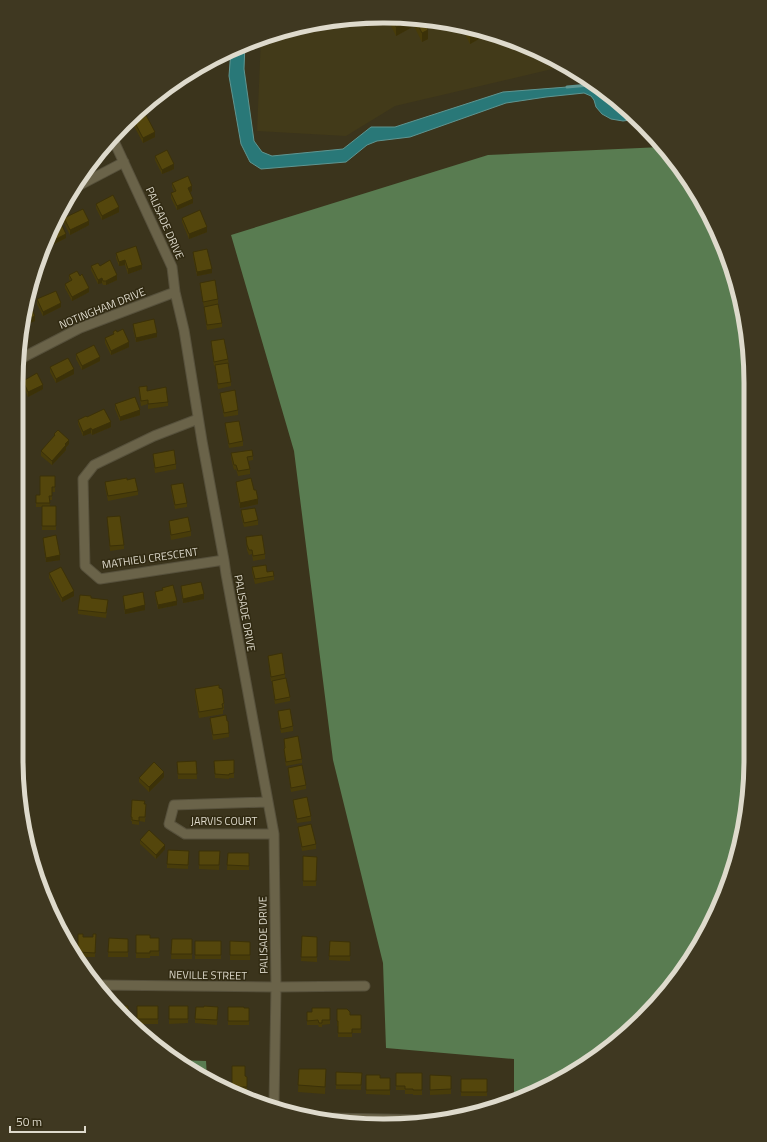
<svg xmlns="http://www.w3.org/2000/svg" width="767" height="1142" viewBox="0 0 767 1142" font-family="'Titillium Web',sans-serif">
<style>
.built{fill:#423a19}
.forest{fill:#597c51}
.water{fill:#297878;stroke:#5f9591}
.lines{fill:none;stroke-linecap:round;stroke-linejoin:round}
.stream{stroke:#5f9591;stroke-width:3}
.street-casing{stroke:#57513c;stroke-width:11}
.street{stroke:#6a6349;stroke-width:9}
.wall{fill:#483c0a}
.shaded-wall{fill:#3b3108}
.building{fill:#54460c;stroke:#3b3108}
.labels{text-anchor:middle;stroke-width:3;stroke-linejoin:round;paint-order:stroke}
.street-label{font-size:11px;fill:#dedacc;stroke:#312a12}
.rim{fill:none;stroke:#dedacc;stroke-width:5}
</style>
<rect width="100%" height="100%" fill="#3b341c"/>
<path class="built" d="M383 16 455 23 524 44 565 66 395 106 346 136 257 131 261 38 312 23Z"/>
<path class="forest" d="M662 147 689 179 723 243 744 312 751 384V758L744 830 713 921 644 1018 567 1077 514 1097V1059L386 1048 383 963 333 760 294 451 231 235 488 155Z
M176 1060 206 1061 207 1077Z"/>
<path class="water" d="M245 43 244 69 254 141 262 152 272 156 343 149 371 127H395L503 92 593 85C607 92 603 107 623 107L637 119 623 121 611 119 602 114 596 107 594 100 591 96 584 93 546 97 506 103 410 137 377 141 367 145 346 162 261 169 250 162 241 144 229 76 231 50Z"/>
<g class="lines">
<path class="stream" d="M567 87 590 85 591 87"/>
<defs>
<path id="street" d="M113 139 172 267 175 292 184 330 202 441 224 560 226 574 274 834 276 987 274 1105
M80 185 124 162
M18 360 80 328 175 292
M198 419 154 436 94 465 83 479 85 566 100 579 224 560
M267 802 174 805 169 824 185 834H274
M99 985 276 987 365 986
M329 1118 434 1120"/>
</defs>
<use href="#street" class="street-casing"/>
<use href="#street" class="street"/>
</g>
<path class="wall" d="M386 16 423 20 428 39 422 42 414 26 396 36Z
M449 22 455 23 489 33 470 44 462 28 454 32Z
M134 121 155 137 143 143 134 126Z
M155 156 174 169 162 174 155 160Z
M172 183 192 191 190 192 193 203 177 210 171 198V193L174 192 172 187Z
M96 204 119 212 102 220 96 208Z
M64 218 89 225 70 235 64 223Z
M182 218 207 232 189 239 182 222Z
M53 224 66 238 48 247 46 244Z
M193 252 212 273 197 276 193 257Z
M116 253 142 269 128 274 125 265 119 266 116 258Z
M91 266H100L117 280 106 285H103L102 283 98 284 91 270Z
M69 275 80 276 89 292 72 301 65 288V284L70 281 69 279Z
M200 283 218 299V304L222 323V327L207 330 204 311V307L200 288Z
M37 299 61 307 43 316 37 304Z
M133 324 157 337 136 342 133 329Z
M113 332 129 347 111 355 105 343V338L113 335Z
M211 341 228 359 231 382V386L218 389 215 366H214L211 345Z
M76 354 100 361 82 370 76 359Z
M50 367 74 374 56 383 50 372Z
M23 381 43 389 28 397 23 385Z
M139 387 147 391 168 402V406L148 409V404L141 406 139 392Z
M220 393 238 410V415L224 417 220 397Z
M115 404 140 415 120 421 115 409Z
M87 417 111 427 92 435 91 433 83 436 78 424V420Z
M225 423 243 441V446L229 448 225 428Z
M54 434 69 444 66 447V450L52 465 41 456V451L54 437Z
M231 453 253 456V460L248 461 250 469V474L238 476 236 469 234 470 231 458Z
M153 454 176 464V469L155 473 153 458Z
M55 476V492H52V500H49L50 506H56V530H42V507H36V495H40Z
M105 482 138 491V495L108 501 105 487Z
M236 482 258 504 240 508 236 486Z
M171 485 187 503V507L175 509 171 490Z
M241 510 258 520V525L244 527 241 515Z
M107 517 124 545V549L110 551Z
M169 521 191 531V536L171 540 169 525Z
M246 537 265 554V559L253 561 252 554 249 555 247 550Z
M43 538 60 560 46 562 43 542Z
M252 567 267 572 274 576V580L255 584 252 572Z
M49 573 74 596 62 602 49 578Z
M181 586 204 599 183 603 181 591Z
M162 588 177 605 158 609 155 596V592L162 590Z
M123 596 145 610 125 614 123 601Z
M91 598 108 604 106 618 78 614V610Z
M268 656 285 674V678L290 697V701L275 704 272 685V681H271L268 660Z
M219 688 224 703V710H223V714L199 718 195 696V689Z
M278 711 293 726V731L281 733 278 716Z
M210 718 227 721H228L229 737 213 740 210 723Z
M284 739 302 759V763L286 766 284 753Z
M234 760V778H229V779L215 778 214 761Z
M196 761 197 779H178L177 762Z
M288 768 306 785V789L291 792 288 772Z
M164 777 149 792 139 782V778Z
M293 800 311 816V821L297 823 293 804Z
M145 804 146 808 145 822 139 821V825L132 824V821H131V817Z
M298 827 316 844V849L302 851 298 831Z
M140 840 165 849 156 859 140 844Z
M199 851H220L219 870 199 869Z
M228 853H249V870H227Z
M189 855 188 869 167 868V864Z
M303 856 317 857 316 886H303Z
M78 934 83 937H93L96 934 95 957H78Z
M136 935 150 938H159V956H150V958H136Z
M302 936 317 937V962L301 961Z
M109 938 128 939V957H108Z
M172 939H192V959H171Z
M195 941H221V959H195Z
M230 941 250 942V960H230Z
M330 941 350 942V961L329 960Z
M137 1006H158V1024H137Z
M169 1006H188V1023L169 1024Z
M204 1007H218L217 1025 195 1023V1019Z
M228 1007 249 1008V1025H228Z
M330 1008V1024L322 1025V1027H319L318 1025H307V1012H312Z
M337 1009 350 1015H361V1033H352V1037H338V1026H337Z
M232 1066 245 1076 247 1077V1091H232Z
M299 1069H326L325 1094 298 1092Z
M336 1072 362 1073 361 1090 336 1089Z
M396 1073H422V1095H413V1094H405V1090H396Z
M366 1075 380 1078H390V1095L366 1094Z
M430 1075 451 1076V1094L430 1095Z
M461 1079H487V1096H461Z"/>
<path class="shaded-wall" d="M411 19H414V26L396 36V27Z
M454 23 462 25V28L454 32Z
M428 30V39L422 42V33Z
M479 30 489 33 470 44V35Z
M155 132V137L143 143V138Z
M174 164V169L162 174V170Z
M192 186V191L188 193V188Z
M193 199V203L177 210V206Z
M119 207V212L102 220V216Z
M89 221V225L70 235V230Z
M207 227V232L189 239V234Z
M66 234V238L48 247V243Z
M125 260V265L119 266V262Z
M142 265V269L128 274V269Z
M212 269V273L197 276V272Z
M117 275V280L106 285V281Z
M102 278V283L98 284V280Z
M89 288V292L72 301V297Z
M61 303V307L43 316V312Z
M35 316V321L22 327V322Z
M157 333V337L136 342V338Z
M129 342V347L111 355V351Z
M100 357V361L82 370V366Z
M74 369V374L56 383V379Z
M43 385V389L28 397V392Z
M19 399V403L16 405V401Z
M140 410V415L120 421V417Z
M111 422V427L92 435V430Z
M91 428V433L83 436V432Z
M69 440V444L66 447V450L52 465V461Z
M258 499V504L240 508V503Z
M60 555V560L46 562V558Z
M74 591V596L62 602V598Z
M204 594V599L183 603V599Z
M177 601V605L158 609V605Z
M145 605V610L125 614V610Z
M164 772V777L149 792V787Z
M165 845V849L156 859V855Z"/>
<path class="building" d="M391 17 411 19 396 27Z
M415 19 423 20 428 30 422 33Z
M465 26 479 30 470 35Z
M146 115 155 132 143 138 134 121Z
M167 150 174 164 162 170 155 156Z
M188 176 192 186 188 188 193 199 177 206 171 193 176 191 172 183Z
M113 195 119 207 102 216 96 204Z
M83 209 89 221 70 230 64 218Z
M200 210 207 227 189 234 182 218Z
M60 221 66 234 48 243 47 241 53 224Z
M136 246 142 265 128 269 125 260 119 262 116 253Z
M207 249 212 269 197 272 193 252Z
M110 260 117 275 106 281H103L102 278 98 280 91 266 98 263 100 266Z
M77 271 80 276 82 274 89 288 72 297 65 284 72 280 69 275Z
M215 280 218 299 203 302 200 283Z
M56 291 61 303 43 312 37 299Z
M29 303 35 316 22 322 23 312 25 305Z
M218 304 222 323 207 325 204 307Z
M154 319 157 333 136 338 133 324Z
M123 329 129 342 111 351 105 338 114 334 113 332 116 330 117 332Z
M224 339 228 359 214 362 211 341Z
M94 345 100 357 82 366 76 354Z
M68 358 74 369 56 379 50 367Z
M228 363 231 382 218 384 215 365Z
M37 373 43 385 28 392 23 381Z
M147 386V391L166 387 168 402 148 404V400L141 401 139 387Z
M235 390 238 410 224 413 220 393Z
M16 392 19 399 16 401Z
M135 397 140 410 120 417 115 404Z
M104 409 111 422 92 430 91 428 83 432 78 420 86 416 87 417Z
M239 421 243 441 229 444 225 423Z
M58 430 69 440 65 444 66 445 52 461 41 451 55 435 54 434Z
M174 450 176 464 155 468 153 454Z
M252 450 253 456 247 457 250 469 238 471 236 465H234L231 453Z
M40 476H55V487H52V496H49L50 503H36V495H40Z
M127 478V480L135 478 138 491 108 496 105 482Z
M251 478 254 490H256L258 499 240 503 236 482Z
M183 483 187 503 175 505 171 485Z
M42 506H56V526H42Z
M255 508 258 520 244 523 241 510Z
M120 516 124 545 110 546 107 517Z
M188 517 191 531 171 535 169 521Z
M56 535 60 555 46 558 43 538Z
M262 535 265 554 253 556 252 550H249L247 545 246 537Z
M266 565 267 572 273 571 274 576 255 579 252 567Z
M61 567 74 591 62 598 49 573Z
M201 582 204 594 183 599 181 586Z
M173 585 177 601 158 605 155 592 163 590 162 588Z
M143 592 145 605 125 610 123 596Z
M80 595 91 596V598L108 600 106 613 78 610Z
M282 653 285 674 271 677 268 656Z
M286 678 290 697 275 700 272 681Z
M219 685V688L222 689 224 703 222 704 223 708 199 712 195 689Z
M290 709 293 726 281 729 278 711Z
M226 715 227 721H228L229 733 213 735 210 718Z
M298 736 302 759 286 762 284 749 285 748 284 739Z
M234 760V773L229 774V775L215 774 214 761Z
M196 761 197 774H178L177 762Z
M154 762 164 772 149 787 139 778Z
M302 765 306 785 291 788 288 768Z
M307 797 311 816 297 819 293 800Z
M132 800 145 801 144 804H146L145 817H139V821L132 820V817H131Z
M311 824 316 844 302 847 298 827Z
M149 830 165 845 156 855 140 840Z
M168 850 189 851 188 865 167 864Z
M199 851H220L219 865H199Z
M228 853H249V866L227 865Z
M303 856 317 857 316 881H303Z
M78 934H83V937H93V934H96L95 953 78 952Z
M136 935H150V938H159V951H150V953H136Z
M65 936H73V953Z
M302 936 317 937V957H301Z
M109 938 128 939V952H108Z
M172 939H192V954H171Z
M195 941H221V955H195Z
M230 941 250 942V955H230Z
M330 941 350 942V956H329Z
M118 1006H128V1016Z
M137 1006H158V1019H137Z
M169 1006H188V1019H169Z
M204 1006 218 1007 217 1020 195 1019 196 1007H204Z
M228 1007H244V1008H249V1021H228Z
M312 1008H330V1020H322V1023H319L318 1020 307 1021V1012H312Z
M337 1009H347L350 1012V1015H361V1029H352V1033H338V1021H337Z
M232 1066H245V1076L247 1077V1087H232Z
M299 1069H326L325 1087 298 1085Z
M336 1072 362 1073 361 1085H336Z
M396 1073H422V1090H413V1089H405V1086H396Z
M366 1075H380V1078H390V1090H366Z
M430 1075 451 1076V1089L430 1090Z
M461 1079H487V1092H461Z"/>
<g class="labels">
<g class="street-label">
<text transform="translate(165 223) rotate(66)" y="4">PALISADE DRIVE</text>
<text transform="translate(102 308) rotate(-22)" y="4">NOTINGHAM DRIVE</text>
<text transform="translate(150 558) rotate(-8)" y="4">MATHIEU CRESCENT</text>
<text transform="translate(245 613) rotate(80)" y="4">PALISADE DRIVE</text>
<text x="224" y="825">JARVIS COURT</text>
<text transform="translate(263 935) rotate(-91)" y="4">PALISADE DRIVE</text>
<text transform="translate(208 975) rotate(1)" y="4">NEVILLE STREET</text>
</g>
</g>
<path d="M0 0H767V1142H0ZM383 23H384A360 360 0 0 1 744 383V759A360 360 0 0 1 384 1119H383A360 360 0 0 1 23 759V383A360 360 0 0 1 383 23Z" fill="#3f3821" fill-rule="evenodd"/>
<path class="rim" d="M383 23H384A360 360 0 0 1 744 383V759A360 360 0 0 1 384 1119H383A360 360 0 0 1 23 759V383A360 360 0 0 1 383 23Z"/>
<path d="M10 1126v6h75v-6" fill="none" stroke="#dedacc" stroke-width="2"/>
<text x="16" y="1126" font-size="12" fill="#dedacc" stroke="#312a12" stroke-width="3" paint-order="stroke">50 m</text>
</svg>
